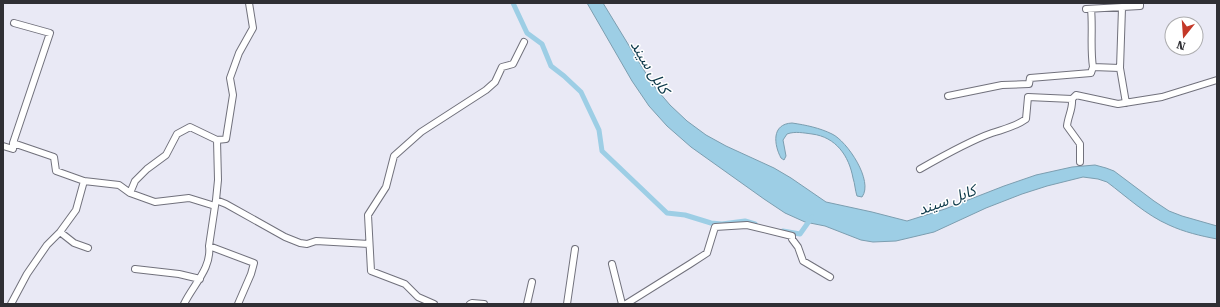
<svg xmlns="http://www.w3.org/2000/svg" width="1220" height="307" viewBox="0 0 1220 307" font-family="'Roboto Serif','Noto Sans Arabic',serif">
<style>
.water{fill:#9dcee5;stroke:#7c9eb0}
.lines{fill:none;stroke-linecap:round;stroke-linejoin:round}
.canal{stroke:#9dcee5;stroke-width:5}
.street-casing{stroke:#71717c;stroke-width:8}
.street{stroke:#fff;stroke-width:6}
.labels{text-anchor:middle;stroke-width:3;stroke-linejoin:round;paint-order:stroke}
.water-label{font-size:15px;font-style:italic;fill:#0b3748;stroke:#fff}
</style>
<rect width="100%" height="100%" fill="#e9e9f5"/>
<path class="water" d="M587 3H603L653 85 670 105 687 121 706 135 726 146 774 168 791 178 826 202 872 212 907 221 945 209 1004 186 1036 175 1072 167 1095 165 1106 168 1114 171 1154 201 1169 211 1182 216 1217 226V239C1201 236 1184 232 1169 225 1146 215 1127 197 1107 182L1098 179 1083 177 1047 186 1022 194 986 208 934 232 896 241 873 242 861 240 825 226 805 222 785 213 764 199 691 147 667 126 649 106 632 81Z
M792 123C806 125 820 128 832 134 847 141 874 181 862 197L857 196C855 190 855 184 853 178 849 156 836 137 812 134 804 133 795 131 787 134L783 140 786 156 784 160 781 158C774 145 771 124 792 123Z"/>
<g class="lines">
<path class="canal" d="M513 3 527 33 542 44 551 66 564 76 581 92 599 130 602 151 667 213 685 215 711 223 722 224 745 221 755 224
M783 231 800 234 812 217"/>
<defs>
<path id="street" d="M1086 9 1140 6V3
M1091 9C1093 28 1090 48 1093 67
M1120 68 1122 8
M948 96 1002 85 1029 84 1030 78 1091 73 1093 67 1120 68 1126 103
M1072 99C1073 109 1068 116 1067 126L1080 144V162
M13 143 50 33 14 23
M3 146 13 149V143L54 157 56 171 84 181 119 185 130 193 155 202 189 198 215 206 216 200 226 204 285 237 300 243 307 244 316 241 369 244
M920 169C941 157 969 141 992 133 1004 129 1015 127 1026 119L1028 97 1072 99 1076 95 1118 104 1162 97 1217 80
M130 193 135 181 147 169 166 155 177 134 190 127 217 140
M216 200 218 180 217 140 226 139 233 95 230 78 239 53 253 28 249 3
M215 206 209 246 254 263 251 274 238 304
M60 232 74 243 88 248
M612 264 622 304
M135 269 179 274 200 279
M11 304 27 274 47 245 60 232 76 210 84 181
M184 304C193 285 212 268 209 246
M434 304 418 297 405 284 371 271 368 215 386 187 394 156 421 132 486 90 495 82 502 67 513 64 524 42
M470 304 472 303 484 304
M527 304 532 282
M567 304 575 249
M626 304 690 264 707 253 715 227 747 225 792 236V239L798 247 803 261 830 277"/>
</defs>
<use href="#street" class="street-casing"/>
<use href="#street" class="street"/>
</g>
<g class="labels">
<g class="water-label">
<text transform="translate(650 67) rotate(58)" y="5">کابل سيند</text>
<text transform="translate(947 200) rotate(-20)" y="5">کابل سيند</text>
</g>
</g>
<rect width="1220" height="307" fill="none" stroke="#2f2f34" stroke-width="8"/>
<g transform="translate(1184 36) rotate(197)"><circle r="19" fill="#ffffff" stroke="#acacae"/>
<path d="M0-3L7 15L0 10L-7 15Z" fill="#c43828"/>
<text y="-6" font-size="11" font-weight="bold" text-anchor="middle" fill="#2f2f34">N</text>
</g>
</svg>
